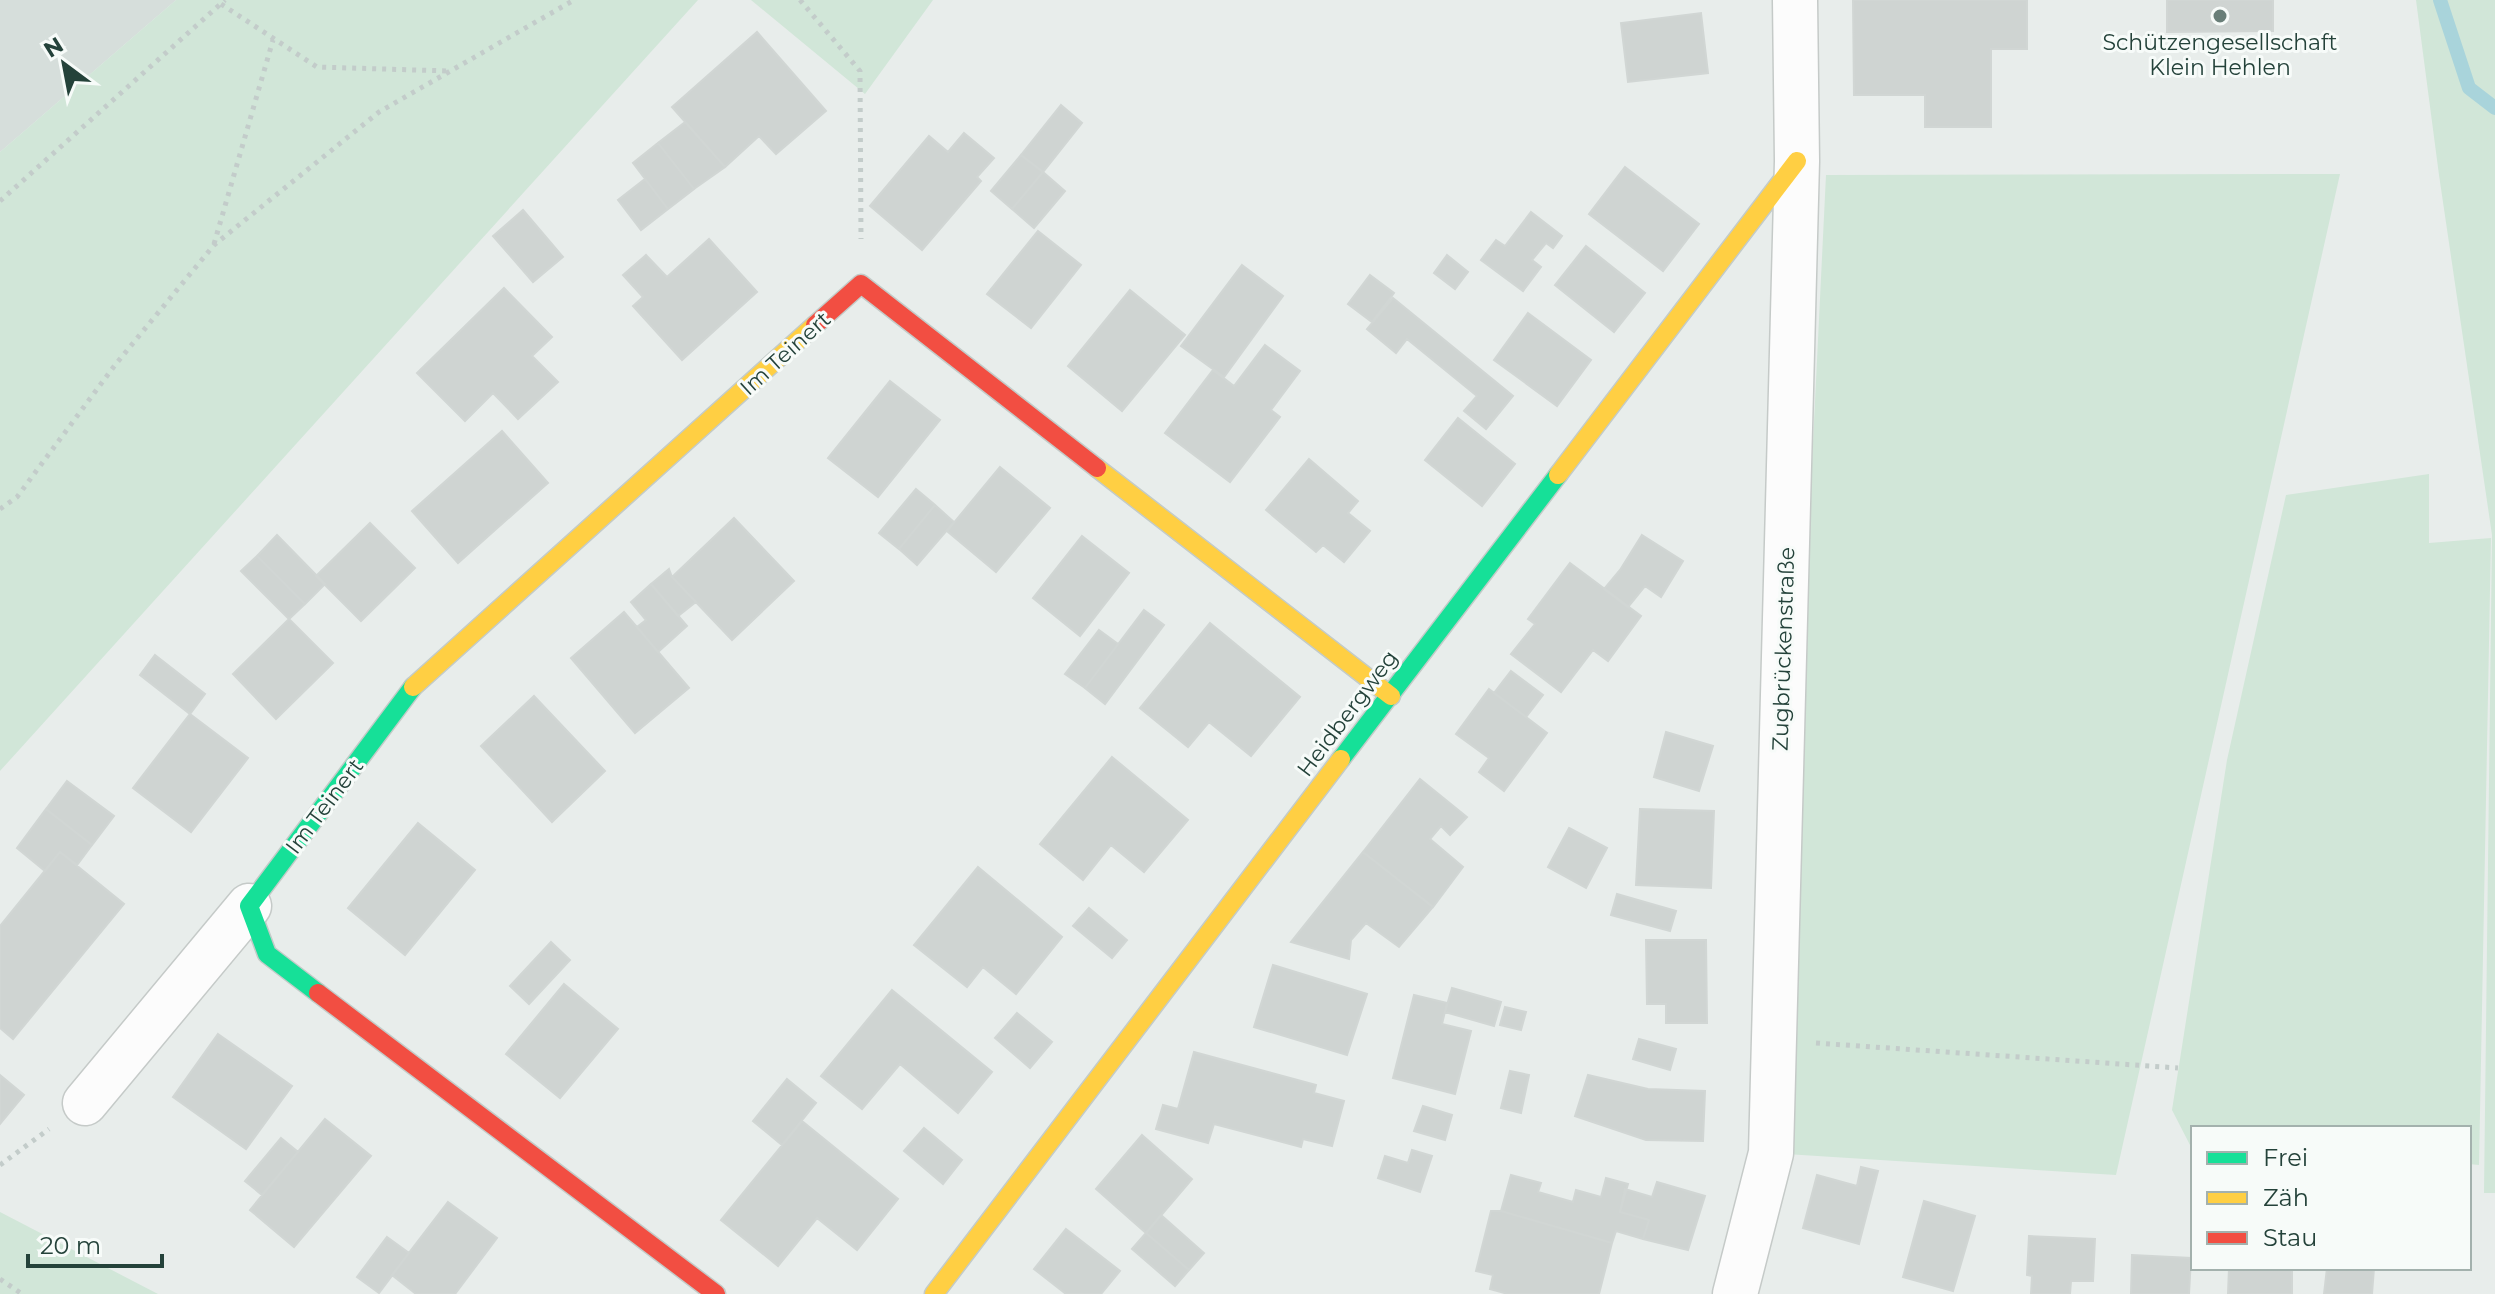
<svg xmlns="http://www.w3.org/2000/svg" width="2495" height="1294" viewBox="0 0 2495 1294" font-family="Montserrat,sans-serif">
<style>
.built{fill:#d6dedb}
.green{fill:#d1e6d8}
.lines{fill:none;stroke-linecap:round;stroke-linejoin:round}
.stream{stroke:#a9d4db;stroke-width:14}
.building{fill:#cfd4d2;stroke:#d1d6d4;stroke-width:2}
.street-casing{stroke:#c5cac8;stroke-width:47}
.fast-casing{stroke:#c3cbc8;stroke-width:21}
.slow-casing{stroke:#c3cbc8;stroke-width:21}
.jam-casing{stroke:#c3cbc8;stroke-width:21}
.path{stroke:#c3ccca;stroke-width:5;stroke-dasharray:4 6;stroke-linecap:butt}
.street{stroke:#fcfcfc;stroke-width:44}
.fast{stroke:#16e098;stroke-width:18}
.slow{stroke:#ffcf43;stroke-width:18}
.jam{stroke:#f24e42;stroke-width:18}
.poi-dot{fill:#697e78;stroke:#f7fbf9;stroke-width:3}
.labels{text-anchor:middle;stroke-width:6;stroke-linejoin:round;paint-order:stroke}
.poi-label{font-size:22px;fill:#24423a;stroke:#f7fbf9}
.street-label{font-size:22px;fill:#24423a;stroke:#f7fbf9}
</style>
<rect width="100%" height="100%" fill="#e8edeb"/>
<path class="built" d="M0 0H176L0 152Z"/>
<path class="green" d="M176 0H698L0 771V152Z
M751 0H933L865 94Z
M2416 0H2495V1193H2484L2492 535 2439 175Z
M2340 174 2116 1175 1771 1153 1784 1040 1826 175Z
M2429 474V543L2491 538 2479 1165 2469 1164V1128H2193V1145H2190L2172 1110 2227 760 2286 495Z
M0 1212 158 1294H0Z"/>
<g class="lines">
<path class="stream" d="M2440 0 2469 88 2495 108"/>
</g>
<path class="building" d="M1853 0H2027V49H1991V127H1925V95H1854Z
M2167 0H2273V31L2167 32Z
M1701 13 1708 73 1628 82 1621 23Z
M757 32 826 111 776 154 759 136 725 167 672 107Z
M1061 105 1082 123 1043 172 1021 155Z
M685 122 725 167 694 189 658 143Z
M964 133 994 158 977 177 981 181 922 250 870 206 929 136 948 152Z
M658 143 694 189 668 209 633 163Z
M1021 155 1043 172 1012 209 991 191Z
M1625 167 1699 224 1663 271 1589 214Z
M1043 172 1065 191 1034 228 1012 209Z
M645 179 668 209 641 230 618 200Z
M523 210 563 257 533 282 493 236Z
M1531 212 1562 236 1553 248 1546 243 1532 260 1541 267 1523 291 1481 260 1496 240 1505 246Z
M1038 231 1081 265 1031 328 987 294Z
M709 239 757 292 682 360 633 306 643 297 623 275 646 255 667 277Z
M1586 246 1645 293 1614 332 1555 285Z
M1447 255 1468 272 1455 289 1434 273Z
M1242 265 1283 296 1224 377 1181 346Z
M1370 275 1394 293 1372 322 1348 304Z
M504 288 552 337 532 356 558 382 518 419 493 393 465 421 417 373Z
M1130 290 1185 335 1122 411 1068 366Z
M1393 298 1513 396 1486 429 1464 411 1477 396 1407 339 1396 353 1367 329Z
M1528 313 1591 360 1557 406 1494 360Z
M1265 345 1300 371 1271 410 1280 417 1230 482 1165 433 1213 370 1234 386Z
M890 381 940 420 878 497 828 458Z
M1458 418 1515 464 1482 506 1425 460Z
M502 431 548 483 458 563 412 511Z
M1309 459 1358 501 1348 513 1370 531 1344 562 1323 545 1316 552 1266 510Z
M1000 467 1050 508 996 572 947 531Z
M916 489 935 505 899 549 879 533Z
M935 505 954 522 917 565 899 549Z
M734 518 794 581 732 640 672 577Z
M370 523 415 568 361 621 316 576Z
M277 535 325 584 305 604 257 556Z
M1642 535 1683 561 1661 597 1645 586 1628 607 1604 589 1620 570Z
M1082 536 1129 573 1080 636 1033 598Z
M257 556 305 604 289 619 241 571Z
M1570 563 1641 616 1608 661 1593 650 1561 692 1511 654 1535 624 1528 619Z
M669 569 672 577 696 602 678 616 651 584Z
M651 584 687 626 658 652 637 627 646 620 631 602Z
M1144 610 1164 625 1105 704 1085 688Z
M624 612 689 688 635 733 571 658Z
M289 619 333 663 276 719 233 674Z
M1210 623 1300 697 1251 756 1209 722 1188 747 1140 708Z
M1099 630 1118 644 1085 688 1065 674Z
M155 655 205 694 190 714 140 675Z
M1511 671 1543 695 1526 717 1494 693Z
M1489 689 1547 733 1504 791 1479 772 1489 758 1456 734Z
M534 696 605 771 552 822 481 746Z
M190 714 248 758 191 832 133 788Z
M1666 732 1713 746 1699 791 1654 777Z
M1112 757 1188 820 1144 872 1111 845 1083 880 1040 844Z
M1420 779 1467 817 1450 835 1441 826 1430 839 1463 867 1433 907 1363 852Z
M67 781 114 816 92 845 46 809Z
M46 809 92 845 77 865 60 852 45 871 17 848Z
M1640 809 1714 811 1711 888 1636 885Z
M418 823 475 870 405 955 348 908Z
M1569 828 1607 848 1586 888 1548 867Z
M60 852 124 904 13 1039 0 1028V926Z
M1363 852 1433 907 1399 947 1366 923 1351 940 1349 959 1291 942Z
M978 867 1062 937 1016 994 983 967 967 987 914 945Z
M1617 894 1676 911 1670 931 1611 915Z
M1089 908 1127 940 1112 958 1073 926Z
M1646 940H1706L1707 1023H1666V1004H1647Z
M551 942 570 960 529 1004 510 986Z
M1273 965 1367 994 1347 1055 1254 1027Z
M564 984 618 1029 560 1098 506 1054Z
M1452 988 1501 1002 1494 1026 1445 1012Z
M892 990 992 1072 958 1113 900 1064 862 1109 821 1076Z
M1414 995 1447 1003 1442 1024 1471 1031 1455 1094 1393 1078Z
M1505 1007 1526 1012 1521 1030 1500 1025Z
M1017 1013 1052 1042 1030 1068 995 1038Z
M218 1034 292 1086 246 1149 173 1097Z
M1639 1039 1676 1049 1670 1070 1633 1059Z
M1194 1052 1316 1085 1314 1093 1344 1101 1332 1146 1303 1139 1301 1147 1214 1124 1208 1143 1156 1129 1163 1105 1178 1109Z
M1510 1071 1529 1075 1521 1113 1501 1108Z
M0 1075 24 1095 0 1124Z
M1588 1075 1648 1089 1705 1091 1703 1141 1646 1140 1575 1116Z
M787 1079 816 1103 782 1145 753 1121Z
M1423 1106 1452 1115 1445 1140 1414 1131Z
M325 1119 371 1156 294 1247 250 1210Z
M802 1121 898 1199 857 1250 817 1218 778 1266 721 1220Z
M924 1128 962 1160 943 1184 904 1151Z
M1142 1135 1192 1179 1146 1233 1096 1189Z
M281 1138 298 1152 262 1195 245 1181Z
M1412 1150 1432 1156 1420 1192 1378 1178 1385 1156 1408 1163Z
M1861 1167 1878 1171 1859 1244 1803 1228 1817 1175 1857 1186Z
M1511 1175 1541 1183 1538 1192 1573 1202 1576 1190 1601 1197 1606 1178 1628 1184 1620 1212 1649 1220 1643 1239 1616 1231 1612 1243 1501 1211Z
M1657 1182 1705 1196 1688 1250 1643 1239 1649 1220 1620 1212 1625 1189 1652 1197Z
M1924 1201 1975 1216 1953 1291 1903 1277Z
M448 1202 497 1238 455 1294H416L392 1275Z
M1491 1211H1501L1612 1243 1599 1294H1508L1490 1289 1493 1275 1476 1271Z
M1161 1215 1204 1253 1189 1270 1146 1233Z
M1066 1229 1120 1271 1101 1294H1066L1034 1269Z
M1146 1233 1189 1270 1175 1286 1132 1249Z
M2029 1236 2095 1239 2093 1281H2071L2070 1294H2031L2032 1276 2027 1275Z
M387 1237 409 1253 379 1293 357 1277Z
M2132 1255 2191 1258 2189 1294H2131Z
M2229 1268H2292V1294H2228Z
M2327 1268H2374L2372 1294H2324Z"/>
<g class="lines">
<defs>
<path id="street" d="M85 1103 249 906
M1735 1294 1771 1153 1797 161 1795 0"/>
<path id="fast" d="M1341 759 1558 475
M318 993 267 954 249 906 413 687"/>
<path id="slow" d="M1097 468 1391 696
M1558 475 1797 161
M413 687 815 325
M934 1294 1341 759"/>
<path id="jam" d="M815 325 861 284 1097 468
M318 993 716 1294"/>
</defs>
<use href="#street" class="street-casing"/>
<use href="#fast" class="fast-casing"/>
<use href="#slow" class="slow-casing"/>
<use href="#jam" class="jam-casing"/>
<path class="path" d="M800 0 860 71 861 239
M221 4 317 67 449 71
M0 201 225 0
M214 244 273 40
M0 509 17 497 115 365 214 245 379 112 574 0
M1816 1043 2178 1068
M0 1165 49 1129
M0 1279 22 1294"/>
<use href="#street" class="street"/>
<use href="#fast" class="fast"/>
<use href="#slow" class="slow"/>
<use href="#jam" class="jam"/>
</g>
<circle class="poi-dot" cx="2220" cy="16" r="8"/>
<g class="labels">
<g class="poi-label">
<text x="2220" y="50">Schützengesellschaft<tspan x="2220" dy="25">Klein Hehlen</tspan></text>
</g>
<g class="street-label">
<text transform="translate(785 353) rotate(-42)" y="8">Im Teinert</text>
<text transform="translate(1783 649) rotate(-88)" y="8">Zugbrückenstraße</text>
<text transform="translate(1347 713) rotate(-53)" y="8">Heidbergweg</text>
<text transform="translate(324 806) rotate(-53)" y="8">Im Teinert</text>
</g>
</g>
<rect x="2191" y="1126" width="280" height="144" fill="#f7fbf9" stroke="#a3b1ad" stroke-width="2"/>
<rect x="2207" y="1152" width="40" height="12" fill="#16e098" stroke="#a3b1ad" stroke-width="2"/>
<text x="2263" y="1166" font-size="24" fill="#24423a">Frei</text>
<rect x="2207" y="1192" width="40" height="12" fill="#ffcf43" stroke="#a3b1ad" stroke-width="2"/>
<text x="2263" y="1206" font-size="24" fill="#24423a">Zäh</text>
<rect x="2207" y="1232" width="40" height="12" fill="#f24e42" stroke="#a3b1ad" stroke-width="2"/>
<text x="2263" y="1246" font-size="24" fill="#24423a">Stau</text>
<g transform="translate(64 64) rotate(328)" stroke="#f7fbf9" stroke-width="6" paint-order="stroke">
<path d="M0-6L14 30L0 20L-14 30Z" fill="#24423a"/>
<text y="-12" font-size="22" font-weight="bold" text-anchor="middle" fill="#24423a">N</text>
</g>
<path d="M28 1254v12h134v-12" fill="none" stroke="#24423a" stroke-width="4"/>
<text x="40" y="1254" font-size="24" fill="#24423a" stroke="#f7fbf9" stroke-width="6" paint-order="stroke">20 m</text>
</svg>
